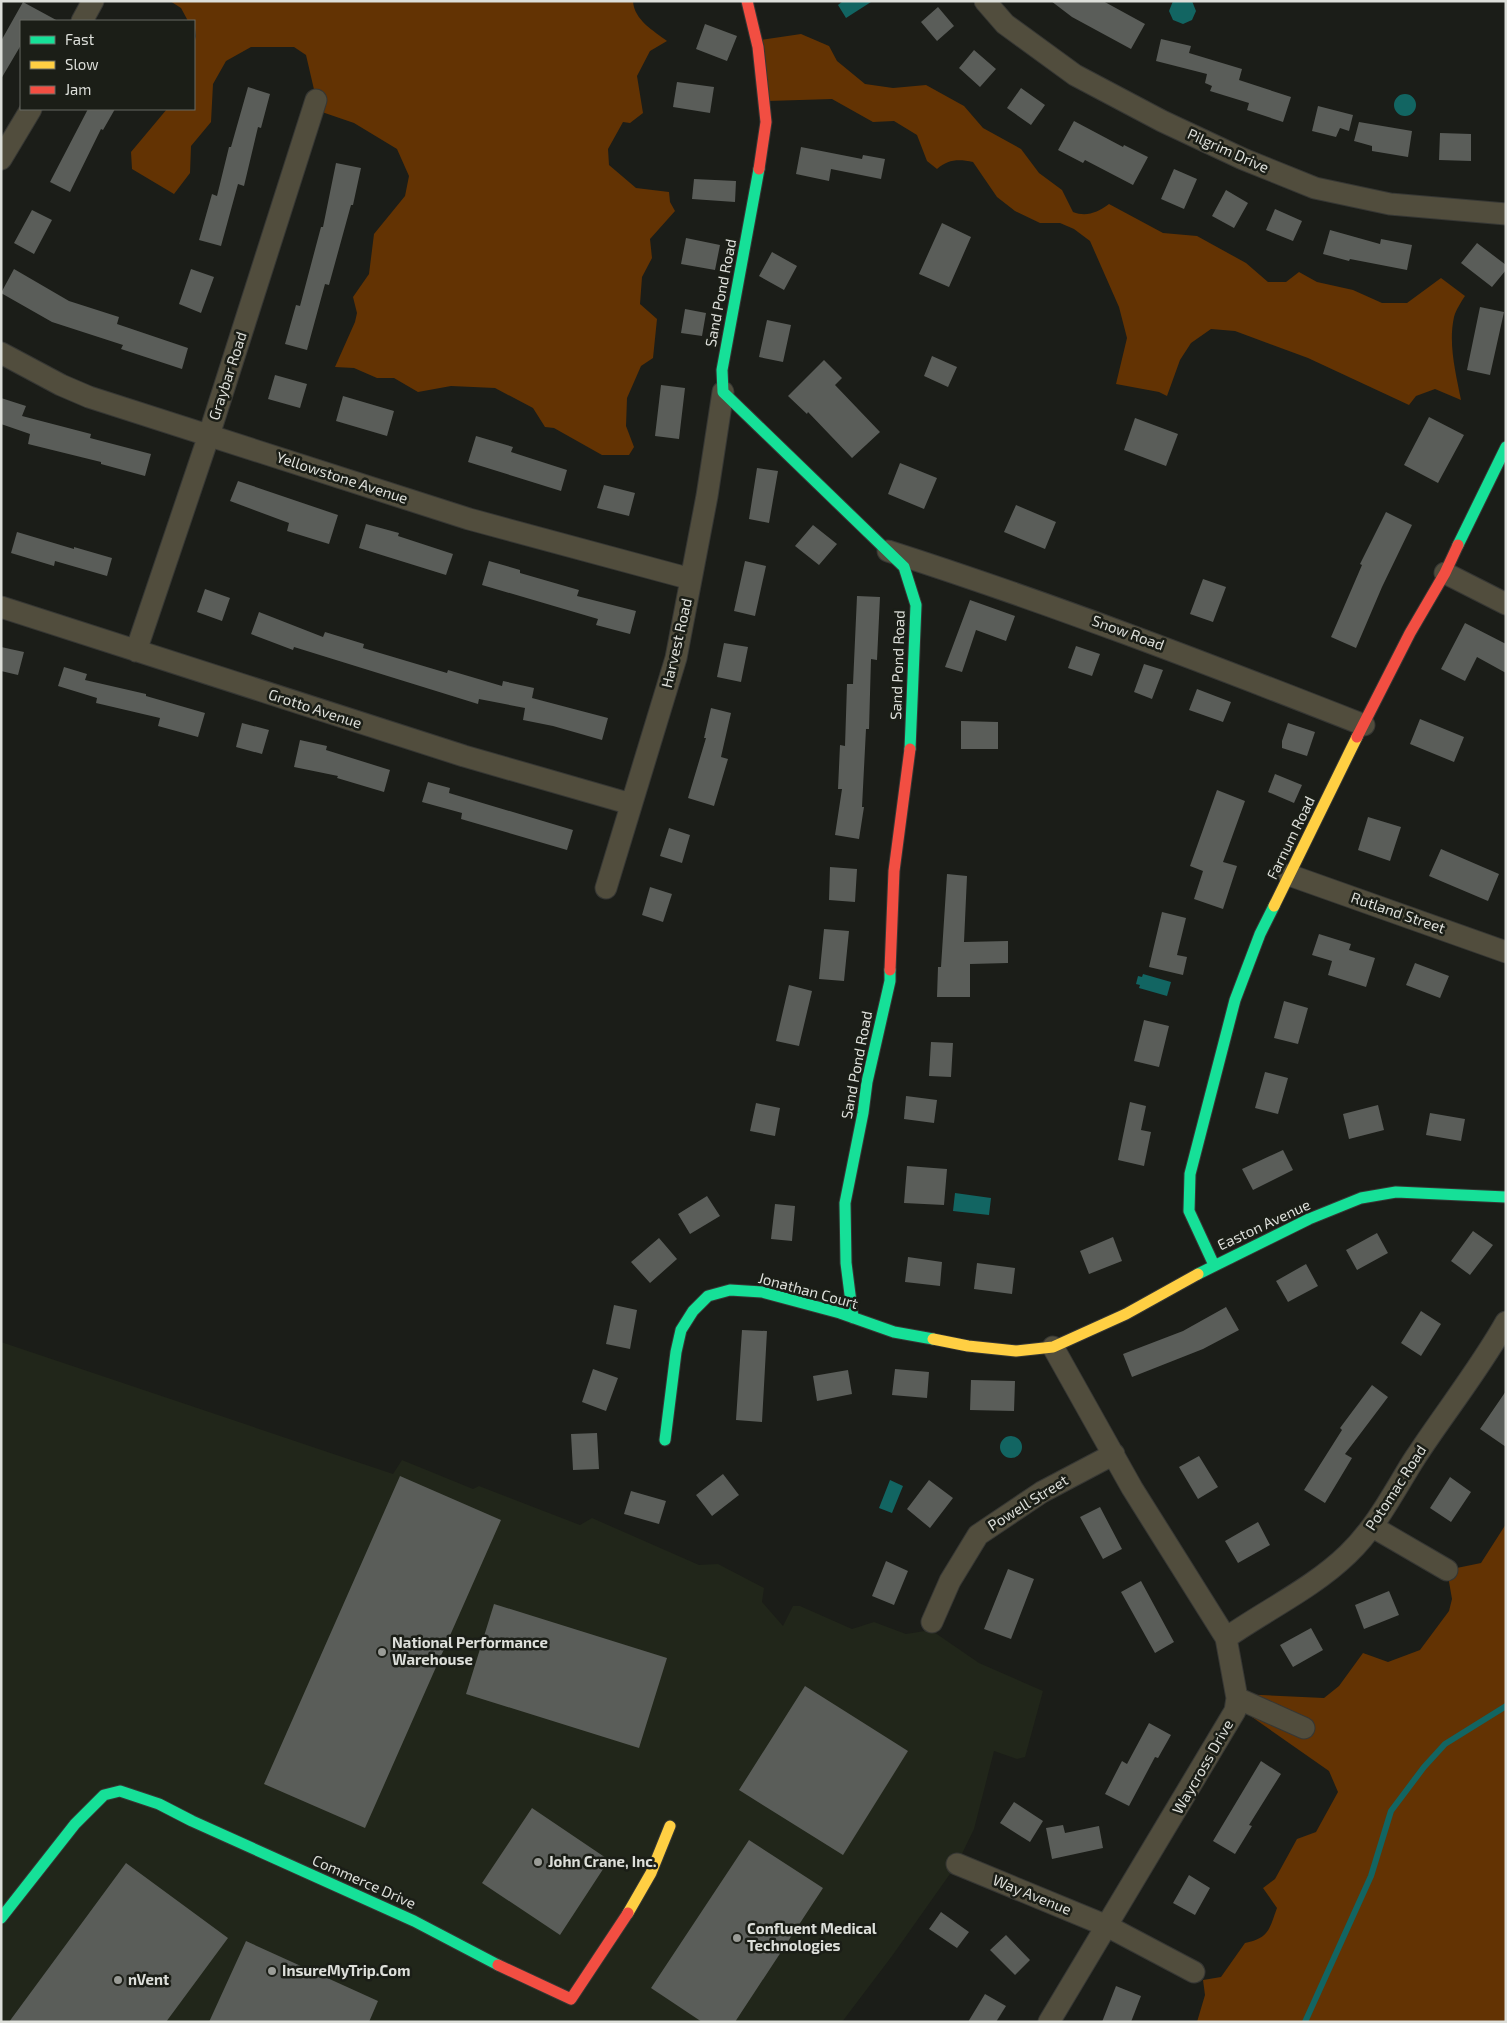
<svg xmlns="http://www.w3.org/2000/svg" width="1507" height="2023" viewBox="0 0 1507 2023" font-family="'Exo 2',sans-serif">
<style>
.built{fill:#21261a}
.forest{fill:#633303}
.water{fill:#126562}
.lines{fill:none;stroke-linecap:round;stroke-linejoin:round}
.stream{stroke:#126562;stroke-width:6}
.building{fill:#5a5d59}
.street-casing{stroke:#363734;stroke-width:23}
.fast-casing{stroke:#363734;stroke-width:13}
.slow-casing{stroke:#363734;stroke-width:13}
.jam-casing{stroke:#363734;stroke-width:13}
.street{stroke:#514d3d;stroke-width:21}
.fast{stroke:#16e098;stroke-width:11}
.slow{stroke:#ffcf43;stroke-width:11}
.jam{stroke:#f24e42;stroke-width:11}
.poi-dot{fill:#999b96;stroke:#1b1e17;stroke-width:2}
.labels{text-anchor:middle;stroke-width:5;stroke-linejoin:round;paint-order:stroke}
.street-label{font-size:15px;fill:#dddfda;stroke:#1b1e17}
.poi-label{font-size:15px;font-weight:bold;fill:#dddfda;stroke:#1b1e17;text-anchor:start}
</style>
<rect width="100%" height="100%" fill="#1b1d18"/>
<path class="built" d="M1 1342 393 1474 402 1460 473 1489 479 1486 580 1525 592 1518 699 1565 718 1564 764 1588 762 1602 783 1626 793 1606H800L852 1629 874 1622 906 1634 931 1630 979 1663 1043 1691 1025 1757 1017 1759 994 1751 974 1829 957 1864 892 1956 842 2022H1Z"/>
<path class="forest" d="M170 1H633C634 20 654 31 667 41L650 51 637 76 643 113 630 123 623 122 608 149 609 165 636 188 669 192 670 202 675 211 650 239 652 258 642 277 640 304 657 319 653 358 641 366 627 398 626 426 634 447 629 455H602L554 428 545 427 533 408 495 388 451 386 418 392 394 378H377L354 368 335 367 355 322 357 313 353 297 369 274 374 234 405 196 409 176 397 149 354 123 319 111 306 55 294 47H251L226 61 213 84 211 122 191 146 190 173 174 194 132 169 131 152 167 109H194V44L196 36 194 21H188L181 8Z
M801 34 829 46 837 61 865 84 893 88 926 85 964 106 983 128 1021 149 1039 173 1062 190 1073 212C1086 217 1097 213 1109 204L1163 233 1197 236 1246 263 1268 282H1286L1299 272 1317 282 1353 290 1382 303H1407L1441 278 1465 296C1461 302 1456 310 1454 317 1448 344 1456 374 1461 400L1435 389 1416 396 1409 405 1308 358 1235 331 1211 329 1191 343 1180 360 1167 396 1159 392 1116 384 1127 338 1119 307 1090 241 1074 229 1060 223H1040L1015 211 997 197 973 162C959 159 948 159 937 169L927 161 917 135 894 121 873 122 832 99 768 101 760 40Z
M1506 1524V2022H1197L1205 1995 1203 1980 1221 1977 1245 1943C1269 1938 1269 1930 1277 1908L1263 1888 1275 1879 1297 1839 1316 1832 1338 1792 1329 1771 1239 1708 1240 1694 1324 1698 1339 1686 1363 1653 1388 1662 1420 1650 1449 1611 1452 1599 1447 1570 1481 1563Z"/>
<path class="water" d="M843 1H870L871 2 846 18 838 5Z
M1173 1H1192L1196 11 1192 20 1183 24 1173 20 1169 11Z
M1394 105a11 11 0 1 1 22 0a11 11 0 1 1-22 0Z
M1143 974 1171 982 1167 996 1139 988 1140 985 1136 984 1138 976 1142 977Z
M955 1193 991 1198 989 1215 953 1211Z
M1000 1447a11 11 0 1 1 22 0a11 11 0 1 1-22 0Z
M890 1480 903 1486 892 1513 879 1508Z"/>
<g class="lines">
<path class="stream" d="M1305 2022 1371 1876 1391 1811 1424 1767 1445 1744 1506 1706"/>
</g>
<path class="building" d="M1051 1H1103L1145 24 1131 49 1072 17Z
M23 2 58 21H21V45L1 79V41Z
M938 7 954 26 937 41 921 22Z
M705 24 737 36 727 61 696 49Z
M1161 39 1191 46 1189 53 1242 69 1239 80 1291 97 1283 122 1247 110 1249 103 1210 91 1212 86 1205 83 1207 74 1156 61Z
M974 50 996 69 980 87 959 68Z
M677 82 714 87 710 113 673 107Z
M248 87 270 94 261 128 258 127 244 186 238 184 221 246 199 240 212 194 217 196 229 147H231Z
M1021 88 1045 105 1031 125 1007 108Z
M1318 106 1353 115 1349 131 1340 128 1336 137 1312 131Z
M88 109H115L103 130 101 129 70 192 50 182Z
M1074 121 1123 147 1124 145 1148 157 1133 185 1085 160 1083 163 1058 150Z
M1359 122 1412 131 1408 157 1372 151V146L1354 141Z
M1440 133 1471 134V161L1439 160Z
M801 147 862 159 863 155 885 159 881 179 831 169 829 181 796 174Z
M336 163 361 168 353 205H351L329 285 325 284 307 350 285 344 296 305 300 306 321 227H323Z
M1174 169 1197 179 1184 209 1161 199Z
M694 179 736 181 735 202 692 199Z
M1226 190 1248 203 1234 228 1212 216Z
M1275 209 1302 221 1293 241 1266 230Z
M32 210 52 220 34 254 14 243Z
M942 223 971 237 949 287 919 274Z
M1330 230 1380 244 1381 239 1412 245 1407 270 1350 259 1349 261 1323 254Z
M686 238 720 245 715 270 681 264Z
M1477 243 1506 265V270L1492 287 1461 263Z
M772 252 797 266 784 290 759 276Z
M14 269 69 301 119 317 117 324 188 348 182 369 121 349 123 345 52 322 1 293Z
M191 269 214 277 201 313 179 304Z
M1480 307 1504 312 1490 375 1467 370Z
M685 309 706 313 702 336 681 333Z
M767 320 791 325 783 362 759 357Z
M932 356 957 367 948 387 924 376Z
M824 360 842 378 835 385 880 432 852 458 808 412 807 414 788 396Z
M275 375 307 384 300 408 268 399Z
M661 385 685 388 679 439 655 436Z
M343 396 394 411 387 436 336 421Z
M1 398 26 406 22 416 91 434 90 438 151 454 145 476 101 464V462L28 444 30 434 1 424Z
M1429 417 1464 435 1438 483 1404 465Z
M1135 418 1178 434 1166 466 1124 450Z
M476 436 513 447 511 452 567 470 561 491 468 462Z
M900 463 937 478 924 509 888 494Z
M757 468 778 471 769 523 749 519Z
M238 481 338 515 329 544 287 531 289 523 230 501Z
M604 485 635 493 629 516 597 508Z
M1016 505 1056 522 1045 549 1004 532Z
M1386 512 1412 525 1382 587 1356 648 1331 637 1362 565 1360 564Z
M366 524 399 533 398 536 453 554 446 575 359 548Z
M813 525 837 544 819 565 795 546Z
M17 532 74 549V547L112 558 107 576 55 561 54 566 11 553Z
M489 561 520 570V573L579 590 577 596 636 611 630 634 596 625 598 619 482 585Z
M745 561 766 566 755 616 734 611Z
M1203 579 1226 587 1213 622 1190 614Z
M205 589 230 598 222 621 197 612Z
M857 596 880 597 877 660 871 659 869 729H866L862 807H864L859 839 835 835 842 789H838L840 745 845 746 847 684H853Z
M970 600 1015 616 1006 641 976 630 962 672 945 667Z
M259 612 323 637 325 632 364 644 363 648 447 673 448 670 502 686 503 681 534 688 532 698 608 718 602 740 553 726 523 720 525 708 479 699 478 704 294 647 293 650 251 634Z
M1465 623 1506 644V673L1477 657 1465 681 1441 669Z
M724 643 748 647 741 682 717 677Z
M1076 646 1100 654 1092 676 1068 668Z
M1 647 24 652 18 675 1 671Z
M1144 664 1163 670 1152 699 1134 692Z
M64 667 87 674 85 680 146 694V696L205 713 198 737 158 726 160 718 96 703 97 698 58 686Z
M1197 689 1231 702 1223 722 1189 710Z
M711 708 731 713 721 757 728 759 714 806 688 798 706 738H704Z
M1420 719 1464 737 1454 762 1410 744Z
M961 721 998 722V749H961Z
M242 723 269 730 262 754 236 747Z
M1288 723 1315 732 1307 756 1282 748V741Z
M300 740 327 746 326 750 390 770 384 792 337 778 338 776 294 767Z
M1275 774 1302 785 1294 803 1268 792Z
M428 782 450 788 449 793 573 830 567 850 461 819 462 813 422 802Z
M1217 790 1245 801 1223 862 1237 866 1223 909 1194 899 1203 871 1190 866Z
M1368 817 1401 827 1390 861 1358 850Z
M669 828 690 835 682 863 660 856Z
M1441 849 1499 874 1488 901 1429 876Z
M830 867 857 869 855 902 829 900Z
M947 874 967 876 964 942 1008 941V963L970 964V997H937L938 967H941Z
M650 887 672 894 663 922 642 915Z
M1162 912 1186 918 1177 955 1187 957 1183 975 1149 967Z
M824 929 849 931 844 981 819 979Z
M1319 934 1351 944 1349 950 1375 958 1366 987 1328 975 1332 961 1312 955Z
M1415 963 1449 976 1440 998 1406 985Z
M789 985 812 991 799 1046 776 1041Z
M1284 1001 1308 1008 1298 1044 1274 1038Z
M1144 1020 1169 1026 1159 1067 1134 1061Z
M931 1042 953 1043 951 1077 929 1076Z
M1265 1072 1288 1078 1278 1114 1255 1108Z
M906 1096 937 1100 934 1123 904 1119Z
M1130 1102 1146 1106 1141 1130 1151 1132 1144 1166 1118 1160Z
M756 1103 780 1108 775 1136 750 1131Z
M1378 1105 1384 1130 1349 1139 1343 1114Z
M1430 1113 1465 1119 1461 1141 1426 1135Z
M1283 1150 1293 1170 1253 1190 1242 1169Z
M907 1166 947 1169 944 1205 904 1203Z
M707 1196 720 1216 690 1234 678 1214Z
M775 1204 795 1206 792 1241 771 1239Z
M1473 1231 1493 1245 1470 1275 1451 1261Z
M1377 1233 1388 1253 1357 1270 1346 1250Z
M1113 1237 1122 1261 1089 1274 1080 1251Z
M659 1238 677 1259 650 1283 631 1262Z
M908 1257 942 1262 940 1286 905 1282Z
M977 1263 1015 1268 1012 1294 974 1289Z
M1306 1264 1318 1286 1288 1302 1276 1281Z
M614 1305 637 1310 630 1349 606 1344Z
M1226 1307 1239 1330 1203 1349 1132 1377 1123 1354 1183 1331Z
M1421 1311 1441 1324 1421 1356 1401 1343Z
M742 1330 767 1331 762 1422 736 1420Z
M593 1369 618 1378 606 1411 582 1402Z
M895 1369 929 1372 927 1398 892 1395Z
M848 1370 852 1394 817 1401 813 1376Z
M971 1380 1015 1381 1014 1411 970 1410Z
M1372 1385 1388 1397 1345 1454 1352 1458 1325 1503 1304 1490 1342 1430 1340 1428Z
M1506 1391V1447L1480 1429Z
M597 1433 599 1469 573 1470 571 1434Z
M1199 1456 1218 1487 1198 1499 1179 1467Z
M723 1474 739 1495 712 1516 696 1495Z
M400 1476 501 1520 365 1828 264 1784Z
M1450 1477 1471 1492 1451 1522 1430 1508Z
M929 1480 953 1498 930 1528 907 1509Z
M631 1491 666 1501 659 1524 624 1514Z
M1100 1507 1122 1549 1103 1559 1080 1517Z
M1258 1522 1270 1545 1238 1563 1225 1541Z
M886 1561 908 1571 894 1605 872 1596Z
M1008 1569 1034 1579 1011 1639 984 1629Z
M1141 1581 1174 1642 1155 1653 1121 1592Z
M1389 1591 1399 1615 1364 1629 1355 1605Z
M494 1604 667 1658 639 1748 466 1694Z
M1311 1628 1323 1650 1293 1667 1280 1645Z
M805 1686 908 1751 843 1855 739 1790Z
M1149 1723 1171 1735 1158 1758 1155 1757 1129 1806 1105 1794 1122 1761 1127 1764Z
M1261 1761 1281 1774 1249 1825 1252 1826 1235 1854 1213 1841Z
M1014 1802 1043 1821 1030 1842 1000 1823Z
M532 1808 609 1860 560 1935 482 1883Z
M1063 1825 1065 1833 1099 1826 1103 1848 1052 1859 1046 1828Z
M749 1840 823 1888 735 2022H702L651 1988Z
M126 1863 228 1938 166 2022H9Z
M1189 1875 1210 1888 1195 1915 1173 1903Z
M941 1912 969 1932 957 1948 929 1929Z
M1006 1935 1030 1960 1015 1975 990 1950Z
M246 1941 378 2001 369 2022H209Z
M1116 1986 1141 1996 1131 2022H1102Z
M985 1994 1006 2006 996 2022H968Z"/>
<g class="lines">
<defs>
<path id="street" d="M985 1 1005 24 1075 75 1162 121 1243 159 1315 188 1390 204 1506 214
M82 21 93 1
M1 159 31 109
M1 353 61 385 89 397 469 519 691 579
M888 551C1050 603 1206 663 1364 725
M1445 573 1506 604
M1 607 464 756 631 804
M136 651 209 435 316 100
M1289 875 1506 952
M606 888 676 658 707 496 723 392
M1373 1527 1447 1570
M932 1622 950 1581 978 1535 1042 1492 1114 1454
M1226 1638C1266 1610 1313 1588 1348 1554 1377 1526 1394 1491 1415 1458 1445 1412 1479 1370 1506 1322
M1237 1698 1304 1728
M957 1864 1107 1926 1194 1972
M1049 2022 1235 1711 1237 1698 1226 1638 1132 1488 1053 1347"/>
<path id="fast" d="M759 169 722 370 723 392 904 567 916 605 910 749
M1458 545 1506 447
M1214 1265 1189 1211 1190 1174 1235 1000 1260 934 1274 906
M1198 1274 1309 1219 1361 1198 1396 1192 1506 1197
M853 1318 846 1263 845 1203 863 1113 867 1082 890 981V970
M665 1440 676 1352 681 1330 693 1311 708 1296 730 1290 762 1292 840 1313 894 1332 933 1339
M1 1918 75 1824 104 1795 120 1791 159 1804 192 1821 414 1921 498 1965"/>
<path id="slow" d="M1274 906 1357 737
M933 1339 968 1346 1016 1351 1053 1347 1126 1314 1198 1274
M628 1913 651 1873 670 1826"/>
<path id="jam" d="M747 1 758 47 766 122 759 169
M1357 737 1410 633 1445 573 1458 545
M890 970 894 871 910 749
M498 1965 571 1999 628 1913"/>
</defs>
<use href="#street" class="street-casing"/>
<use href="#fast" class="fast-casing"/>
<use href="#slow" class="slow-casing"/>
<use href="#jam" class="jam-casing"/>
<use href="#street" class="street"/>
<use href="#fast" class="fast"/>
<use href="#slow" class="slow"/>
<use href="#jam" class="jam"/>
</g>
<g class="poi-dot">
<circle cx="382" cy="1652" r="5"/>
<circle cx="538" cy="1862" r="5"/>
<circle cx="737" cy="1938" r="5"/>
<circle cx="272" cy="1971" r="5"/>
<circle cx="118" cy="1980" r="5"/>
</g>
<g class="labels">
<g class="street-label">
<text transform="translate(1228 151) rotate(24)" y="5">Pilgrim Drive</text>
<text transform="translate(721 293) rotate(-79)" y="5">Sand Pond Road</text>
<text transform="translate(228 376) rotate(-72)" y="5">Graybar Road</text>
<text transform="translate(342 478) rotate(18)" y="5">Yellowstone Avenue</text>
<text transform="translate(1128 633) rotate(20)" y="5">Snow Road</text>
<text transform="translate(677 643) rotate(-77)" y="5">Harvest Road</text>
<text transform="translate(898 665) rotate(-88)" y="5">Sand Pond Road</text>
<text transform="translate(315 709) rotate(18)" y="5">Grotto Avenue</text>
<text transform="translate(1291 838) rotate(-64)" y="5">Farnum Road</text>
<text transform="translate(1398 913) rotate(19)" y="5">Rutland Street</text>
<text transform="translate(857 1065) rotate(-79)" y="5">Sand Pond Road</text>
<text transform="translate(1264 1225) rotate(-25)" y="5">Easton Avenue</text>
<text transform="translate(808 1291) rotate(15)" y="5">Jonathan Court</text>
<text transform="translate(1396 1488) rotate(-57)" y="5">Potomac Road</text>
<text transform="translate(1028 1503) rotate(-32)" y="5">Powell Street</text>
<text transform="translate(1203 1767) rotate(-60)" y="5">Waycross Drive</text>
<text transform="translate(364 1882) rotate(24)" y="5">Commerce Drive</text>
<text transform="translate(1032 1895) rotate(22)" y="5">Way Avenue</text>
</g>
<g class="poi-label">
<text x="392" y="1648">National Performance<tspan x="392" dy="17">Warehouse</tspan></text>
<text x="548" y="1867">John Crane, Inc.</text>
<text x="747" y="1934">Confluent Medical<tspan x="747" dy="17">Technologies</tspan></text>
<text x="282" y="1976">InsureMyTrip.Com</text>
<text x="128" y="1985">nVent</text>
</g>
</g>
<rect width="1507" height="2023" fill="none" stroke="#dddfda" stroke-width="5"/>
<rect x="20" y="20" width="175" height="90" fill="#1b1e17" stroke="#696b65"/>
<rect x="30" y="36" width="25" height="8" fill="#16e098" stroke="#696b65"/>
<text x="65" y="45" font-size="15" fill="#dddfda">Fast</text>
<rect x="30" y="61" width="25" height="8" fill="#ffcf43" stroke="#696b65"/>
<text x="65" y="70" font-size="15" fill="#dddfda">Slow</text>
<rect x="30" y="86" width="25" height="8" fill="#f24e42" stroke="#696b65"/>
<text x="65" y="95" font-size="15" fill="#dddfda">Jam</text>
</svg>
